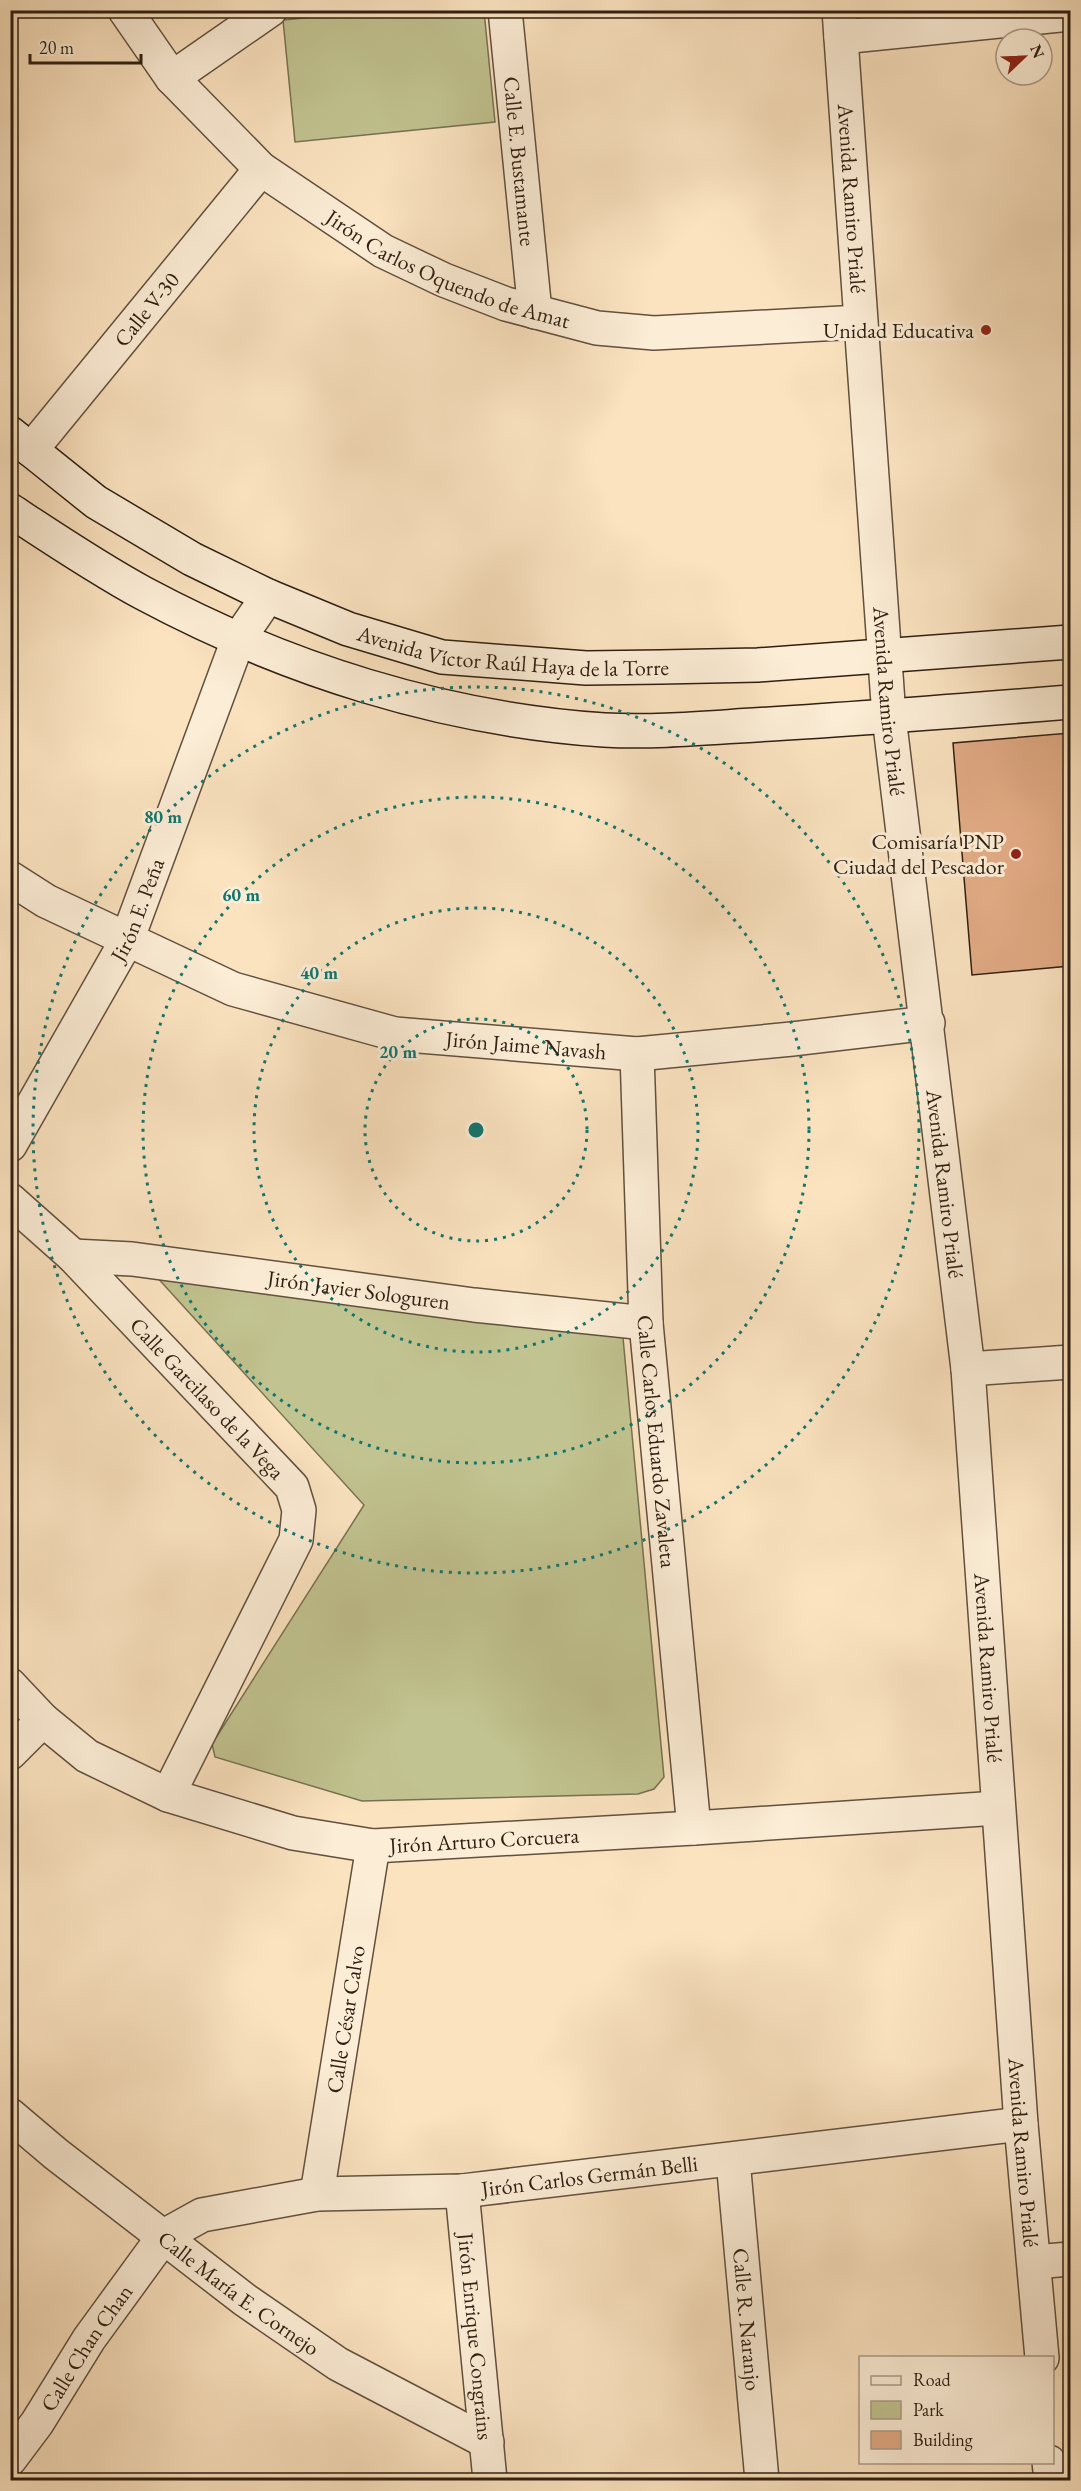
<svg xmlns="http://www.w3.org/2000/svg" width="1081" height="2491" viewBox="0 0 1081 2491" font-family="'EB Garamond',serif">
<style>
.green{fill:#c1c390;stroke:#787151;stroke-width:1.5}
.building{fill:#e2ab85;stroke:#2f1f12;stroke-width:1.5}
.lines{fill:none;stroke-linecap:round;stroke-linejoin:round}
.minor-casing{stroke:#62503e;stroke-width:36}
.tertiary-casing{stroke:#62503e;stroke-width:36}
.secondary-casing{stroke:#2f1f12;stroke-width:36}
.minor{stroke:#fcedd6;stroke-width:33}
.tertiary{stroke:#fcedd6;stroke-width:33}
.secondary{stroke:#fcedd6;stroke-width:33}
.ring{fill:none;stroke:#0f766e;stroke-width:3;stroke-dasharray:3 6}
.poi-dot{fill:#8f2418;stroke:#fcedd6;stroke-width:2}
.labels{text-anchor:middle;stroke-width:6;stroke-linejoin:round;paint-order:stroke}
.street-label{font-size:22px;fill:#2f1f12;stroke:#fcedd6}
.poi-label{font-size:22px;fill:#2f1f12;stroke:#fcedd6;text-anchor:end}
.centre{fill:#0f766e;stroke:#fcedd6;stroke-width:3}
.ring-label{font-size:18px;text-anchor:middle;font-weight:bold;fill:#0f766e;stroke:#fcedd6;stroke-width:6;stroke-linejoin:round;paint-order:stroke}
</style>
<rect width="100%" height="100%" fill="#fbe3c0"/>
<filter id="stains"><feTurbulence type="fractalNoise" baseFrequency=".00333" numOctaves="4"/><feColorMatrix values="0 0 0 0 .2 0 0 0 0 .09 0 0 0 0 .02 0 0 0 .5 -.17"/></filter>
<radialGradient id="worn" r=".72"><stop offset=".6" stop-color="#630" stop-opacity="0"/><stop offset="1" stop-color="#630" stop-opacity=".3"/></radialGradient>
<path class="green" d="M377 11H484L495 122 295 142 283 20Z
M154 1274 622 1327 664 1777 654 1789 638 1794 362 1801 215 1757 212 1744 364 1505Z"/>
<path class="building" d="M1070 733V966L972 975 953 743Z"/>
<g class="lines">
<defs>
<g id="minor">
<path id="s1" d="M125 10 172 78 261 169 383 251 444 280 506 304 597 328 654 333 860 322"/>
<path id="s2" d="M505 10 535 312"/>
<path d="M841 37 1070 14"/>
<path d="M172 78 270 10"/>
<path id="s3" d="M31 450 261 169"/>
<path id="s4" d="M10 878 46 901 233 989 395 1034 637 1054 792 1039 928 1023"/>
<path id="s5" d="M637 1054 646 1323 694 1828"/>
<path id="s6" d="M10 1145 127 940 238 640 268 596"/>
<path id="s7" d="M10 1200 73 1256 292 1487 299 1510 296 1540 168 1795"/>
<path id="s8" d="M73 1256 132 1259 474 1305 646 1323"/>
<path d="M968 1369 1070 1362"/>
<path id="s9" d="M10 1685 43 1720 87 1756 168 1795 293 1833 373 1846 694 1828 998 1808"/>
<path d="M10 1753 43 1720"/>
<path id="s10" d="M10 2115 56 2154 245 2300 338 2364 487 2442"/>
<path id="s11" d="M733 2160 762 2480"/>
<path id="s12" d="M462 2191 490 2480"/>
<path id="s13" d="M317 2194 373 1846"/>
<path d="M1034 2262 1070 2259"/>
<path id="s14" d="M10 2459 37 2423 89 2339 164 2236 202 2215 317 2194 462 2191 1021 2124"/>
</g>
<g id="tertiary">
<path id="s15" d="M839 10 889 717 968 1369 1021 2124 1042 2358"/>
<path d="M1049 2462 1051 2480"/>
</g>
<g id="secondary">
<path id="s16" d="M10 433 96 502 192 559 268 596 348 629 442 657 586 668 661 667 758 665 1070 642"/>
<path d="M10 510C54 539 97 568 143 593 285 669 442 719 604 730 659 733 715 727 771 724 871 718 971 710 1070 702"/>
</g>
</defs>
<use href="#minor" class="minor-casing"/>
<use href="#tertiary" class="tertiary-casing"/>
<use href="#secondary" class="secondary-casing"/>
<use href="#minor" class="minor"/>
<use href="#tertiary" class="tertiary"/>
<use href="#secondary" class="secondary"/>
</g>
<g class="ring">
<circle cx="476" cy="1130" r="111"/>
<circle cx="476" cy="1130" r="222"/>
<circle cx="476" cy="1130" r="333"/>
<circle cx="476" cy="1130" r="443"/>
</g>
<g class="poi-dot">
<circle cx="986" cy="330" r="6"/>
<circle cx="1016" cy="854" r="6"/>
</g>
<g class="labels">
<g class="street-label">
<text dy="8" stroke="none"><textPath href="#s2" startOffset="152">Calle E. Bustamante</textPath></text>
<text dy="8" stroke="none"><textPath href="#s15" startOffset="189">Avenida Ramiro Prialé</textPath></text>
<text dy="8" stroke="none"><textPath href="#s1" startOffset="424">Jirón Carlos Oquendo de Amat</textPath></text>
<text dy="8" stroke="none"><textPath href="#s3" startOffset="182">Calle V-30</textPath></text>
<text dy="8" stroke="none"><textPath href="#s16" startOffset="561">Avenida Víctor Raúl Haya de la Torre</textPath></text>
<text dy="8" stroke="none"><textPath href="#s15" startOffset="693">Avenida Ramiro Prialé</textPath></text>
<text dy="8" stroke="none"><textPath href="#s6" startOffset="268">Jirón E. Peña</textPath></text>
<text dy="8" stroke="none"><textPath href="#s4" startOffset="549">Jirón Jaime Navash</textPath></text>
<text dy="8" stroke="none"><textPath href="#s15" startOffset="1179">Avenida Ramiro Prialé</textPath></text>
<text dy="8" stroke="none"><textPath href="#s8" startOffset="288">Jirón Javier Sologuren</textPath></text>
<text dy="8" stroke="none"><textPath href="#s7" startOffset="280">Calle Garcilaso de la Vega</textPath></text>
<text dy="8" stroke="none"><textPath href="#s5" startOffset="388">Calle Carlos Eduardo Zavaleta</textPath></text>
<text dy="8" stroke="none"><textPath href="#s15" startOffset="1665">Avenida Ramiro Prialé</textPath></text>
<text dy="8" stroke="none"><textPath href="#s9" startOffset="518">Jirón Arturo Corcuera</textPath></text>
<text dy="8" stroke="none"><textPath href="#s13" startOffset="177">Calle César Calvo</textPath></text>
<text dy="8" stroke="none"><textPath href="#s15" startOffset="2151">Avenida Ramiro Prialé</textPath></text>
<text dy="8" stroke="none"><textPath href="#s14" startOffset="705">Jirón Carlos Germán Belli</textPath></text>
<text dy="8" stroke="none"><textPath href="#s10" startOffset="290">Calle María E. Cornejo</textPath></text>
<text dy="8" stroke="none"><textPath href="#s11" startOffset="160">Calle R. Naranjo</textPath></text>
<text dy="8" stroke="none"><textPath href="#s12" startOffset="146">Jirón Enrique Congrains</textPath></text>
<text dy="8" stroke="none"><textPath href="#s14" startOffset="135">Calle Chan Chan</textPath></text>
</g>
<g class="poi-label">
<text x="974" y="338">Unidad Educativa</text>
<text x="1004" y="849">Comisaría PNP<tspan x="1004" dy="25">Ciudad del Pescador</tspan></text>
</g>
</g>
<circle cx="476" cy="1130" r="9" class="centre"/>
<g class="ring-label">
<text x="163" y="823">80 m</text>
<text x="241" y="901">60 m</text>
<text x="319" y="979">40 m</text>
<text x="398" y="1058">20 m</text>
</g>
<rect width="1081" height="2491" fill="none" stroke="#fbe3c0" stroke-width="36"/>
<rect x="12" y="12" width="1057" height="2467" fill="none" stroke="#2f1f12" stroke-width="3"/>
<rect x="18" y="18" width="1045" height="2455" fill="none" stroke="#2f1f12" stroke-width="1.5"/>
<rect x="859" y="2356" width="195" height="108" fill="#fcedd6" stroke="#aa9b88" stroke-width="1.5"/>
<rect x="871" y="2376" width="30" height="9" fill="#fcedd6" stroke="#aa9b88" stroke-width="1.5"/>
<text x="913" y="2386" font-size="18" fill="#2f1f12">Road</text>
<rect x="871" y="2401" width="30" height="18" fill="#c1c390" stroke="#aa9b88" stroke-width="1.5"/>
<text x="913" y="2416" font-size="18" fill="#2f1f12">Park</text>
<rect x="871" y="2431" width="30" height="18" fill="#e2ab85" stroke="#aa9b88" stroke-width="1.5"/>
<text x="913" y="2446" font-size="18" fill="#2f1f12">Building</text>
<g transform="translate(1024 57) rotate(67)"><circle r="28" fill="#fcedd6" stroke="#aa9b88" stroke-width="1.5"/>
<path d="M0-4.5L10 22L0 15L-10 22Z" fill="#8f2418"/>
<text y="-9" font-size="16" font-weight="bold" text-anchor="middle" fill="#2f1f12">N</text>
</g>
<path d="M30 54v9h111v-9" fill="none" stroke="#2f1f12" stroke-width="3"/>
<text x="39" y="54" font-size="18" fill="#2f1f12" stroke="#fcedd6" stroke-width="4.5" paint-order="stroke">20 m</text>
<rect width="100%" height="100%" filter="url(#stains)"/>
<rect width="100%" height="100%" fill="url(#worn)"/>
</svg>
